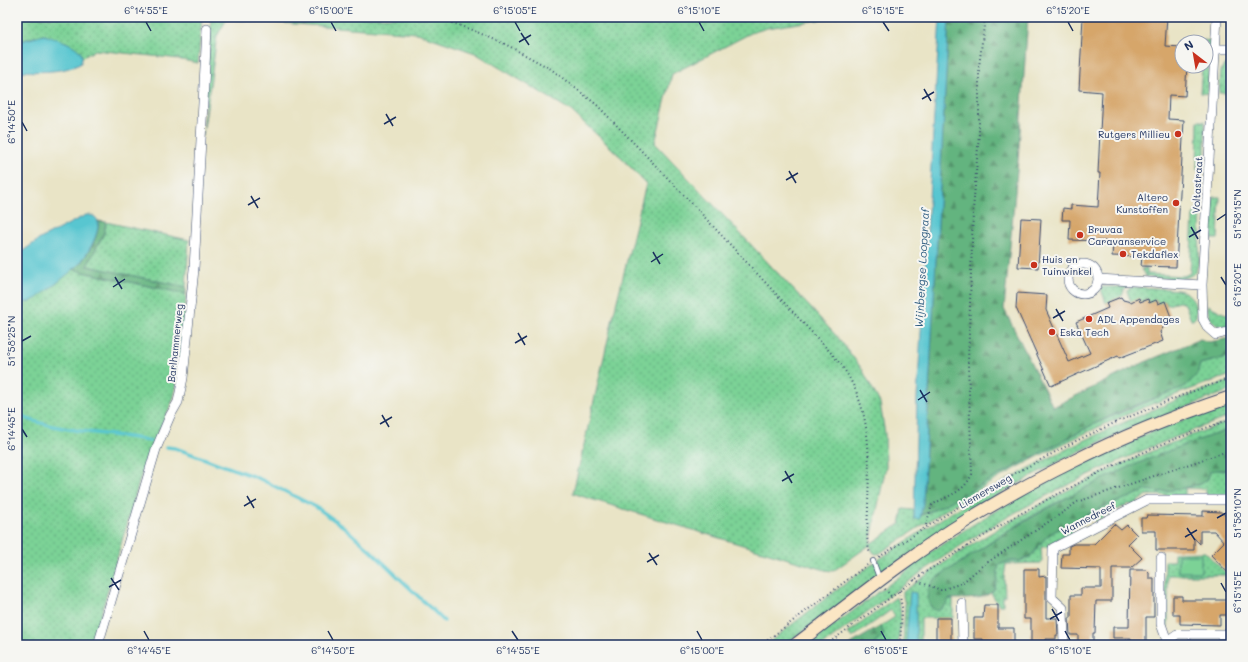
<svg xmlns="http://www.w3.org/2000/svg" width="1248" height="662" viewBox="0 0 1248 662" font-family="Mali,sans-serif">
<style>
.grass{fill:url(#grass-dots);stroke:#4b807a}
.forest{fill:url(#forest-firs);stroke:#40726e}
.park{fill:#7bd296;stroke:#4b807a}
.water{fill:#59c6d0;stroke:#3a7a97}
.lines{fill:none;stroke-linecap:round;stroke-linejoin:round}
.stream{stroke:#59c6d0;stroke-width:3.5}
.building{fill:#d6a66a}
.lane-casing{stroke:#3a4a6e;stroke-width:6}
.street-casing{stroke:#3a4a6e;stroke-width:10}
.secondary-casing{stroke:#3a4a6e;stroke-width:14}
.path{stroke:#3a4a6e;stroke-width:2;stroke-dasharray:1 3;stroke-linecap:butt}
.lane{stroke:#fff;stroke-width:4.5}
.street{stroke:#fff;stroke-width:9}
.secondary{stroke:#fbe6c4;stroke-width:12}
.ticks{fill:none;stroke:#1b2f5e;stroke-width:1.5}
.poi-dot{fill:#c8321e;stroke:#f6f6f2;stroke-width:1.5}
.labels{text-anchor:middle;stroke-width:4;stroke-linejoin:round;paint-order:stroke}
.poi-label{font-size:10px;fill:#1b2f5e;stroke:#f6f6f2;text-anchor:start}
.street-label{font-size:10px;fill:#1b2f5e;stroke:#f6f6f2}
.water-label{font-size:11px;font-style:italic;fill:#2e5c80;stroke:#f6f6f2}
.neatline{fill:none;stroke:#1b2f5e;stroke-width:1.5}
.ticks-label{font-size:10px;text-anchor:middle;fill:#1b2f5e}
</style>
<defs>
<pattern id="grass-dots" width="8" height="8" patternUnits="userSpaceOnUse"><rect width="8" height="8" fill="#7bd296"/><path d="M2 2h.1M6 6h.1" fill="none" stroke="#64ab7e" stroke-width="1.8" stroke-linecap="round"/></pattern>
<pattern id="forest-firs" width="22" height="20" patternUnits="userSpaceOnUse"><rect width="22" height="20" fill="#64b47f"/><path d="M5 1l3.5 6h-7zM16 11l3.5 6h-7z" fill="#52936b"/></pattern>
</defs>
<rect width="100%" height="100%" fill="#f6f6f2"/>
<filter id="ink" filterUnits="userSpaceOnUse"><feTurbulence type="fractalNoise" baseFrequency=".025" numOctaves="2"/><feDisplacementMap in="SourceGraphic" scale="8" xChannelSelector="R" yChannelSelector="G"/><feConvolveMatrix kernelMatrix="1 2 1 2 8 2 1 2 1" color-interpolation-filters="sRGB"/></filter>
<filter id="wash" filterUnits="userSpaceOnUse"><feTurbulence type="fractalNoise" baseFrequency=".012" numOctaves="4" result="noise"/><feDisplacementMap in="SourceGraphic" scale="16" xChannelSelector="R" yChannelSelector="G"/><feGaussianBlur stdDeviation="0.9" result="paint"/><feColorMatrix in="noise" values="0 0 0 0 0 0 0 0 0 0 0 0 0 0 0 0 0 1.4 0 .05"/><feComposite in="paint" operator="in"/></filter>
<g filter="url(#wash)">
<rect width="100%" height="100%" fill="#e9e4c6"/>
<path class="grass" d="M17 17H202L198 63 171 58 95 50 82 58 80 51 45 35 34 37 17 42Z
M211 17H418L425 18 426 17H837L767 28 751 33 672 74 655 143 806 303 840 340 862 369 880 403 885 434 886 466 870 544 900 524 903 509 914 510V519L938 508 1092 425 1153 399 1197 375 1200 364 1231 356V375C1159 399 1089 429 1022 465 973 491 927 522 880 553L876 554 873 552 870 545 833 571 825 570 584 497 573 493 614 313 646 184 622 158 570 110 475 53 417 33 227 19 217 36 203 135Z
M1203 40 1210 41 1208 94 1200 93 1202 66H1206V42H1203Z
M1231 60V83H1227L1226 93H1219L1221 69Z
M1198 121H1205V166L1199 171 1197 170Z
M1213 197H1220L1218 239H1211Z
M1197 210 1201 211 1199 261C1198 265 1197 270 1194 273 1184 283 1159 278 1146 277L1141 269H1147V274L1184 276 1190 273 1193 215Z
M106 222 189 240 186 287 87 266 104 233Z
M74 269 83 272 186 294 182 361 173 400 146 458 92 645H17V303L30 302Z
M1102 287H1127L1124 290C1123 299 1113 300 1106 303L1101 289Z
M1134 287C1144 288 1178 288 1184 292 1190 294 1194 300 1195 306 1197 311 1198 316 1193 320H1191L1185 304 1179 302 1167 305 1165 301 1158 304 1156 300 1149 303 1147 299 1140 302 1139 299 1131 302 1127 291 1130 288Z
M1208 305 1229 316 1231 314V325C1216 329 1207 320 1208 305Z
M1231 381V390L1134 427 1084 449 1041 471 989 500 850 596 784 645H766C809 611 853 576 899 546 977 494 1060 449 1146 413 1174 401 1202 389 1231 381Z
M1231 402V416C1157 443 1087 473 1018 511 949 549 886 598 823 645H807L911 568V565C947 541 984 517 1021 496 1088 457 1159 428 1231 402Z
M1231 421V429C1161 453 1093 481 1029 518 996 538 964 560 933 581L930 588 942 609 949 599H953V618H921V645H903L905 605 903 596V592C915 583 926 575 938 567 1027 506 1129 456 1231 421Z
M1215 469 1223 471 1231 469V493L1229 496H1206V489L1185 488V496L1147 495 1133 505 1129 504 1095 521 1092 514 1070 525 1073 532 1049 544V547H1041L1042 563 1006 564 1004 578 1005 596H1003V605H999L991 593 995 588 998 565 1009 561H1020L1025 559 1031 556 1046 537 1058 529 1096 510 1136 494 1148 490 1160 492 1201 484 1210 471Z
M1205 552 1228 575H1168V626H1166L1164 621 1165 561H1174V553Z
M895 598H897C904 609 899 632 898 645H873L884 635 881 626 895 617 891 610 852 638 848 633Z"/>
<path class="forest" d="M949 17H1028L1018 161 1004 309 1053 407 1145 362 1200 339 1209 342 1231 338V356L1200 364 1197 375 1184 387 1126 409 1092 425 938 508 920 515 923 503Z
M98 221 106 222 104 233 87 266 186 287V294L83 272 74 269C85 261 101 233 98 221Z
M1231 429V469C1224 471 1217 469 1210 471L1208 479 1201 484 1179 489 1160 492 1148 490 1096 510 1058 529 1046 537 1031 556 1020 561H1009L999 565C997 572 998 580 995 587 989 602 962 598 949 599L946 605 938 611C925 608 925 590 933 581 937 576 954 567 960 563 1020 522 1084 485 1151 458 1177 447 1204 438 1231 429Z
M881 626 884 635 873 645H849Z"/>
<path class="park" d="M1178 555H1201V572H1178Z"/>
<path class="water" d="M940 17H949L923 503 920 519H914L917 398Z
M44 35C54 38 83 45 82 58 82 60 81 62 80 64 62 73 37 72 17 71V42Z
M86 215C114 213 86 259 76 267 64 278 50 288 37 298L30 302 17 303V255L40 239Z
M910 592 916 593V645H906Z"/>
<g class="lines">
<path class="stream" d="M17 415C56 431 100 433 142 439L150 441
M166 447 175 448 258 478 316 507 344 527 370 550 444 621"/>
</g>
<g id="blocks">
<path class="building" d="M1083 17H1167L1165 46 1182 47V66H1187L1185 96 1169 95 1168 119 1184 120 1176 267 1141 266 1142 257 1112 256 1113 244H1106V241L1069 240 1070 220H1062L1063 208 1071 209V205L1098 207 1100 173H1098L1102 92 1079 90Z
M1021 218 1041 219 1038 268 1018 267Z
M1017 293 1047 295 1046 310 1069 362 1090 353 1076 322 1108 308 1106 303 1121 297 1123 300 1131 302 1139 298 1140 302 1148 299 1149 303 1156 300 1158 304 1165 301 1171 317 1164 320 1165 325 1160 332 1163 341 1119 358 1118 356 1051 386 1016 308Z
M1203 511 1221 512 1231 520V576L1211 555 1224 542 1214 531H1200V544L1194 538V550H1156V531H1141V518H1146L1147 515 1203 516Z
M1114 524 1121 530 1127 525 1137 535 1128 544 1142 558 1131 568H1112V601H1096L1095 633H1093V645H1078V635H1070L1069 618H1071V595H1081V588H1101V569L1061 568 1062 554H1069V546L1074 544H1094Z
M1024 569H1039V577L1046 576V618H1057L1058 635H1056V639H1046V645H1031V619H1024Z
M1130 570H1146L1149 573V578H1154V617H1146V645H1131V638H1113V627H1129Z
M1173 596H1182V600H1231V615H1220V625L1180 624V615H1173Z
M984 605H998V628H1014V642H1005L1003 645H983V639H974V618H983Z
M936 618H951V645H936Z"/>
</g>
</g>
<g filter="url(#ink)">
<use href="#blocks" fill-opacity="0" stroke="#3a4a6e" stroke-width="1"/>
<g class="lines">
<defs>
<path id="lane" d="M873 561 880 580"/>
<path id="street" d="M1217 17 1202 285 1203 319 1208 328 1216 335 1231 331
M1215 49H1231
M1068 279a15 15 0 1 1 30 0a15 15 0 1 1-30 0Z
M1098 279 1202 285
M1161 558V624L1167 641
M962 603 963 645
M98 645 156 449 170 416 178 402 183 378 194 269 207 29
M1064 645 1063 608 1052 598 1053 548 1147 500H1227L1231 504
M1165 645 1167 641 1177 634H1231"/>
<path id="secondary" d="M795 645C852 602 908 556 969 519 1002 499 1037 479 1072 462 1123 436 1177 415 1231 397"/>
</defs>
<use href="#lane" class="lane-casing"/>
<use href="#street" class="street-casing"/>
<use href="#secondary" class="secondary-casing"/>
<path class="path" d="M437 17 477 32 507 45 551 69 597 105 683 194 832 354C839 362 846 371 851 381 872 420 869 463 868 505 868 522 865 537 870 554
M926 525 932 505C949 494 963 494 972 474L968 364 973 211 979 134V67L985 17
M879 557 993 485 1080 439 1119 421 1188 393 1231 378
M914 580 941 590 962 583 982 566 1065 511 1077 502 1231 450
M885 589 891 596
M899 591 902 607 900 645
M761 645 867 565
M826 645 924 573 1014 517 1110 467 1172 440 1231 419"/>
<use href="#lane" class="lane"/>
<use href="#street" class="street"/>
<use href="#secondary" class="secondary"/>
</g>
</g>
<path class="ticks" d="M146 22 151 31M331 22 336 31M515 22 520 31M699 22 704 31M883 22 889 31M1068 22 1073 31M521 33 529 45M519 42 531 35M924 89 931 101M922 99 934 92M386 114 393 126M22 122 27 131M384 124 396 117M789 171 796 183M786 180 798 173M251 196 258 208M248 205 260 198M1217 220 1226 214M1191 227 1198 239M1189 237 1201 230M653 252 660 264M651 262 663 254M115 277 122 289M1221 277 1226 285M113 287 125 279M1056 309 1063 321M1053 318 1065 311M518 333 525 345M22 341 31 336M515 343 527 336M920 390 927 402M918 400 930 392M382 415 389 427M380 424 392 417M22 429 27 437M785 471 792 483M782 481 794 474M247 496 254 508M244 506 256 499M1217 518 1226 513M1187 528 1195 540M1185 537 1197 530M649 553 657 565M647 562 659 555M111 578 119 590M1221 583 1226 592M109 587 121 580M1052 609 1059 621M1050 619 1062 612M144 631 149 640M328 631 333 640M512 631 518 640M697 631 702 640M881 631 886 640M1065 631 1070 640"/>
<g class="poi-dot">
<circle cx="1178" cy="134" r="4"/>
<circle cx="1176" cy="203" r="4"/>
<circle cx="1080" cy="235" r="4"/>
<circle cx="1123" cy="254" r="4"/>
<circle cx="1034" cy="265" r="4"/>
<circle cx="1089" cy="319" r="4"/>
<circle cx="1052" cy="332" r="4"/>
</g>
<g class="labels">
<g class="poi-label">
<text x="1170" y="138" text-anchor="end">Rutgers Millieu</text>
<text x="1168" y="201" text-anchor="end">Altero<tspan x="1168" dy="12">Kunstoffen</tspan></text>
<text x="1088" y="233">Bruvaa<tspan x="1088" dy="12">Caravanservice</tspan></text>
<text x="1131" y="258">Tekdaflex</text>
<text x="1042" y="263">Huis en<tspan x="1042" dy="12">Tuinwinkel</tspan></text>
<text x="1097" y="323">ADL Appendages</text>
<text x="1060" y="336">Eska Tech</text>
</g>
<g class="street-label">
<text transform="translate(1197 185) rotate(-87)" y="4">Voltastraat</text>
<text transform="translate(175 343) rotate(-84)" y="4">Barlhammerweg</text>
<text transform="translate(985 491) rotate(-30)" y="4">Liemersweg</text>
<text transform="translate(1088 518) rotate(-27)" y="4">Wannedreef</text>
</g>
<g class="water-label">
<text transform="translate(922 268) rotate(-87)" y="4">Wijnbergse Loopgraaf</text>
</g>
</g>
<rect width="1248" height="662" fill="none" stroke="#f6f6f2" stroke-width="44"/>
<g transform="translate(1194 54) rotate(329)"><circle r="19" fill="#f6f6f2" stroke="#9ea6b7"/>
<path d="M0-3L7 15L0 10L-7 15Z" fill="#c8321e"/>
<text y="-6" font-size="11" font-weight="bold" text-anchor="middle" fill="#1b2f5e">N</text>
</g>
<rect x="22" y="22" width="1204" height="618" class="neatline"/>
<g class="ticks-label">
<text x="146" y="14">6°14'55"E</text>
<text x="331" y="14">6°15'00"E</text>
<text x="515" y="14">6°15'05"E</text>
<text x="699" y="14">6°15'10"E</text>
<text x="883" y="14">6°15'15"E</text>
<text x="1068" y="14">6°15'20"E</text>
<text transform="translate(11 122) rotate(-90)" y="4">6°14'50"E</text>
<text transform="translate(1237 214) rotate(-90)" y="4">51°58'15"N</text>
<text transform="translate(1237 285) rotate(-90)" y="4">6°15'20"E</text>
<text transform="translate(11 341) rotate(-90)" y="4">51°58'25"N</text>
<text transform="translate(11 429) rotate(-90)" y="4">6°14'45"E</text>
<text transform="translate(1237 513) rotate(-90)" y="4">51°58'10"N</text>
<text transform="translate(1237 592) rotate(-90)" y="4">6°15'15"E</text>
<text x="149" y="654">6°14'45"E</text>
<text x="333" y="654">6°14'50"E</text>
<text x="518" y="654">6°14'55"E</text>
<text x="702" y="654">6°15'00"E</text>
<text x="886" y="654">6°15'05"E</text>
<text x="1070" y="654">6°15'10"E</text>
</g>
</svg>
